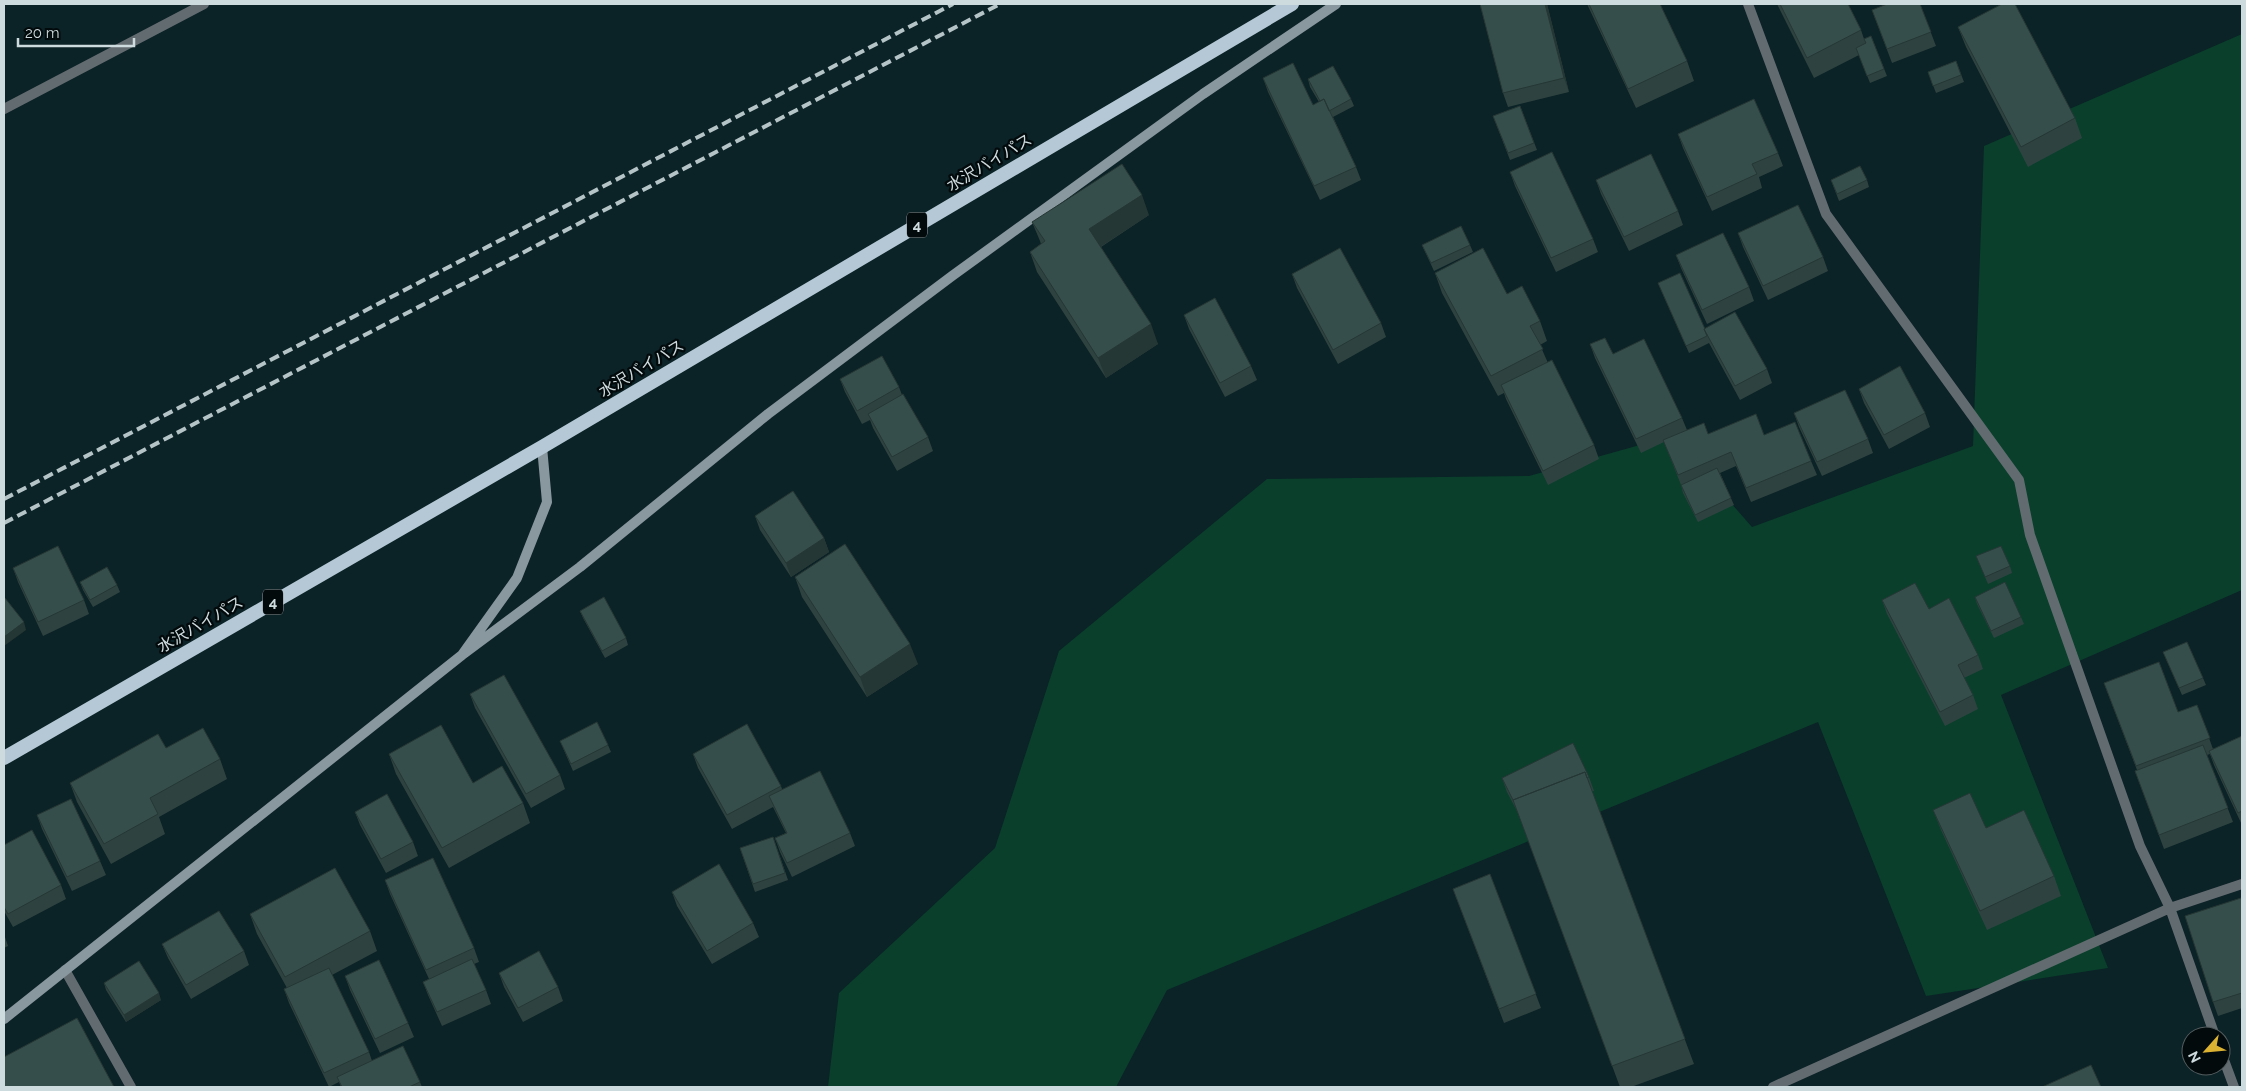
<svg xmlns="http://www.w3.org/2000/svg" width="2246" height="1091" viewBox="0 0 2246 1091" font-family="Raleway,'Noto Sans JP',sans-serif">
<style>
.green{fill:#093f2b}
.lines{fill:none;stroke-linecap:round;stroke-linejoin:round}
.minor{stroke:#626b70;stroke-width:10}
.secondary{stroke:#89979f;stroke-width:10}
.trunk{stroke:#b4c8d5;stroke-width:14}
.rail{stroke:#b5c4c7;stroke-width:4;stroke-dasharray:10 5;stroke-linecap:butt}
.wall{fill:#2e4340}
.shaded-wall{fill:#253734}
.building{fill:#354e4b;stroke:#253734}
.labels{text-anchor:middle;stroke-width:4.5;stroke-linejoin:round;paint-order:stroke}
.shield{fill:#030a0c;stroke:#919c9f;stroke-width:1}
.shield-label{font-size:15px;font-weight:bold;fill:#cedbde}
.street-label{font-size:16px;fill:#cedbde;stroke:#030a0c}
</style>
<rect width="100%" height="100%" fill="#0b2226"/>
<path class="green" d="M2242 34V590L2001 695 2108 968 1926 996 1818 722 1167 990 1116 1087H828L839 993 995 848 1059 651 1267 479 1529 476 1672 436 1752 527 1973 446 1984 146Z"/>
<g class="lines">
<path class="minor" d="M1748 4 1826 214 2019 480 2030 535 2140 846 2170 908 2215 1036
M4 109 204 4
M65 970 131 1087
M2221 1052 2234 1087
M1773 1087 2170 908 2242 884"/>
<path class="secondary" d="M462 655 580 567 768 414 952 276 1203 94 1336 4
M4 1019 462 655 517 578 547 502 542 447"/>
<path class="trunk" d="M4 758 542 447 1292 4"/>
<path class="rail" d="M4 499 953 4
M4 523 1000 4"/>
</g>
<path class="wall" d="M1480 4H1547L1569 92 1508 107 1503 93Z
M1587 4H1660L1687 61 1694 81 1636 108Z
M1777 4H1848L1861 30 1864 39 1871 36 1887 76 1870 83 1859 55 1814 78Z
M1920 4 1936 46 1892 63 1872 10Z
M1958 27 2075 118 2082 138 2028 167 1966 47Z
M1956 61 1964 82 1936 93 1928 72Z
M1263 78 1313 105 1319 102 1310 87 1308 79 1351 99 1354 106 1333 117 1356 167 1361 180 1320 200 1268 92Z
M1520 106 1537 150 1510 160 1493 116Z
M1678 134 1778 153 1783 166 1759 177 1762 188 1712 211 1683 148Z
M1510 172 1593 239 1598 252 1556 272 1515 186Z
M1596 180 1678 211 1683 225 1629 251 1601 194Z
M1831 180H1867L1869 187 1839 201Z
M1149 215 1101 247 1158 344 1106 378 1037 272 1030 252 1041 244 1040 241 1032 222Z
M1738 233 1823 257 1828 271 1768 300 1743 247Z
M1422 245H1470L1473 252 1434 271Z
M1676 255 1749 287 1754 301 1707 324 1681 268Z
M1435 273 1507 294 1540 321 1547 341 1540 345 1548 363 1594 445 1599 459 1548 485 1506 399 1504 393 1498 396 1442 293Z
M1292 274 1381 323 1386 337 1338 364 1297 288Z
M1658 283 1705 329 1767 369 1772 383 1740 400 1709 343 1689 353Z
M1184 315 1251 366 1257 380 1225 397 1189 329Z
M1590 344 1613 354 1682 418 1687 430 1708 434 1764 435 1811 461 1817 475 1751 502 1736 466 1720 473 1734 505 1698 522 1683 493 1681 485 1664 442 1641 453 1595 358Z
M840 379 899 387 902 395 928 437 933 451 897 471 873 428 870 420 862 424 845 392Z
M1859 389 1925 413 1930 427 1889 449 1864 403Z
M1794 413 1868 439 1873 453 1822 476 1799 427Z
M755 516 824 538 829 552 791 577 760 530Z
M1976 556 2010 566 2012 573 1988 584Z
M13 568 84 600 89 614 43 636 18 582Z
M795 577 918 664 867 697 802 597Z
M80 582 117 585 120 592 93 607 83 590Z
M1975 597 2021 617 2024 624 1994 638 1977 604Z
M1882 600 1929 609 1978 655 1983 669 1964 678 1973 695 1978 709 1945 726 1887 614Z
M580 611 626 638 628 645 605 658 583 618Z
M2163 652 2203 678 2206 685 2182 695Z
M2104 683 2178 712 2197 705 2213 749 2242 736V825L2214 765 2210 754 2207 755 2233 822 2164 849 2135 771 2137 770Z
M470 694 560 775 565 789 531 808 475 708Z
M560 741 608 745 611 752 573 771Z
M166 748 220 759 227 779 159 817 165 834 111 864 77 802 70 783Z
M389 754 523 803 530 823 449 868 396 774Z
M693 754 781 786 782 789 850 833 855 846 792 877 780 852 775 838 786 833 773 807 732 829 698 768Z
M1589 777 1594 791H1592L1694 1064 1631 1087H1620L1518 813 1507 792 1502 778Z
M1933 810 1986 828 2054 876 2061 896 1987 930 1941 830Z
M355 812 413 842 418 856 386 873 360 825Z
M37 815 100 861 106 875 72 891 42 829Z
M773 837 788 880 755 892 740 848Z
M4 845 61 885 66 899 13 927 4 911Z
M1490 874 1541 1008 1504 1023 1453 889Z
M385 880 474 948 479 962 474 964 486 990 491 1004 442 1026 428 995 423 982 429 979 390 894Z
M672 892 753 923 759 937 712 964 677 906Z
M2242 902V1008L2218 1016 2213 1002Z
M250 914 370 931 377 951 332 975 369 1052 372 1061 420 1082 422 1087H341L339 1082 329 1087 289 1003 284 989 287 988 257 934Z
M4 934 8 946 4 948Z
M162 944 244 951 249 965 191 999 168 958Z
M499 973 558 987 563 1001 523 1022 504 987Z
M345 976 408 1023 414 1037 380 1053 350 990Z
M104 983 161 1000 126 1022 106 990Z"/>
<path class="shaded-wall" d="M1545 4H1547L1569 92 1564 78Z
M1142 195 1149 215 1097 249 1089 229Z
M1151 324 1158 344 1106 378 1098 358Z
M824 538 829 552 791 577 786 563Z
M24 622 26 630 4 646V637Z
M910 644 918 664 867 697 860 677Z
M159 993 161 1000 126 1022 124 1015Z"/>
<path class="building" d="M1480 4H1545L1564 78 1503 93Z
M1589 4H1660L1687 61 1628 89Z
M1780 4H1848L1861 30 1807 58Z
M1887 4H1920L1931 32 1887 49 1872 10Z
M2002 4H2015L2075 118 2021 147 1958 27Z
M1871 36 1884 69 1867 76 1856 48 1866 43 1864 39Z
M1956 61 1961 75 1933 86 1928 72Z
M1293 63 1313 105 1324 99 1356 167 1314 186 1263 78Z
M1333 66 1351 99 1329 111 1324 99 1320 101 1308 79Z
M1754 99 1778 153 1752 164 1757 174 1707 197 1678 134Z
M1520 106 1534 143 1508 153 1493 116Z
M1552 152 1593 239 1551 258 1510 172Z
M1651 154 1678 211 1624 237 1596 180Z
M1122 164 1142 195 1089 229 1151 324 1098 358 1030 252 1045 241 1032 222Z
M1860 166 1867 180 1837 194 1831 180Z
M1798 205 1823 257 1763 286 1738 233Z
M1461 226 1470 245 1431 263 1422 245Z
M1723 233 1749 287 1702 310 1676 255Z
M1340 248 1381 323 1333 350 1292 274Z
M1483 248 1507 294 1522 286 1540 321 1530 326 1543 349 1491 376 1435 273Z
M1680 273 1705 329H1704L1707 336 1686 346 1658 283Z
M1215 298 1251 366 1220 383 1184 315Z
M1735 312 1767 369 1735 386 1704 329Z
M1605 338 1613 354 1644 339 1682 418 1636 439 1590 344Z
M882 356 899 387 857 411 840 379Z
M1552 360 1594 445 1543 471 1501 385Z
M1900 366 1925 413 1884 435 1859 389Z
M1845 390 1868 439 1817 462 1794 413Z
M903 394 928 437 892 457 868 414Z
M1756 414 1764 435 1795 422 1811 461 1746 488 1731 452 1678 475 1663 440 1704 423 1708 434Z
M1717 468 1731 498 1695 515 1681 485Z
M793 491 824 538 786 563 755 516Z
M845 544 910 644 860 677 795 577Z
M58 546 84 600 38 622 13 568Z
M2001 546 2010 566 1985 577 1976 556Z
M107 567 117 585 90 600 80 582Z
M2005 582 2021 617 1991 631 1975 597Z
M1915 583 1929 609 1949 598 1978 655 1958 665 1973 695 1940 712 1882 600Z
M604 597 626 638 602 651 580 611Z
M5 598 24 622 4 637V599Z
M2187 642 2203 678 2179 688 2163 652Z
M2159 662 2178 712 2197 705 2210 738 2136 766 2104 683Z
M504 675 560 775 526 794 470 694Z
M597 722 608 745 571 764 560 741Z
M747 724 781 786 727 815 693 754Z
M441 725 473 783 502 766 523 803 442 848 389 754Z
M203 728 220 759 150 798 158 814 104 844 70 783 158 734 166 748Z
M2242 736V811L2238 813 2209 751Z
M1573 743 1589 777 1587 778 1585 772 1513 800 1502 778Z
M2203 745 2228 808 2159 835 2135 771Z
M820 771 850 833 787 863 775 838 787 833 769 796Z
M1585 772 1685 1039 1612 1066 1513 800Z
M1970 793 1986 828 2024 810 2054 876 1980 911 1933 810Z
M387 794 413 842 381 859 355 812Z
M71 799 100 861 67 877 37 815Z
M32 830 61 885 8 914 4 907V845Z
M773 837 785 873 753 884 740 848Z
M433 858 474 948 426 970 385 880Z
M719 864 753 923 707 951 672 892Z
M335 868 370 931 285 977 250 914Z
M1490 874 1536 994 1499 1009 1453 889Z
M2241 898 2242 902V993L2213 1002 2185 916Z
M219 911 244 951 186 985 162 944Z
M539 951 558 987 518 1008 499 973Z
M472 959 486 990 437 1012 423 982Z
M379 960 408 1023 375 1039 345 976Z
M139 961 159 993 124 1015 104 983Z
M329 968 369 1052 324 1073 284 989Z
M77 1018 114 1087H4V1057Z
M403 1046 420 1082 409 1087H342L337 1077Z
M2091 1065 2101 1087H2042Z"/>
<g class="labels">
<g class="shield">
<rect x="907" y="212.5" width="20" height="25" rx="4"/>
<rect x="263" y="589.5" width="20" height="25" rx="4"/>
</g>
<g class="shield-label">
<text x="917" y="230">4</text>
<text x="273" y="607">4</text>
</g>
<g class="street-label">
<text transform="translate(989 162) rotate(-31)" y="6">水沢バイパス</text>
<text transform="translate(641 368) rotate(-31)" y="6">水沢バイパス</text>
<text transform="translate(200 624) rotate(-30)" y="6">水沢バイパス</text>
</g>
</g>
<rect width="2246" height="1091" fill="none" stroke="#cedbde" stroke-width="10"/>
<g transform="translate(2206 1051) rotate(243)"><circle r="24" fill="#030a0c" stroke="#545e60"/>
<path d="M0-4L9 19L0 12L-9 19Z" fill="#dcb233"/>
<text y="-8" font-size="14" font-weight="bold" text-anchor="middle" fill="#cedbde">N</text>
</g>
<path d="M18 38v8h116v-8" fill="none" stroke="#cedbde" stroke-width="2.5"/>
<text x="25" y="38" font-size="15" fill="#cedbde" stroke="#030a0c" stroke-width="4" paint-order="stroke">20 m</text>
</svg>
